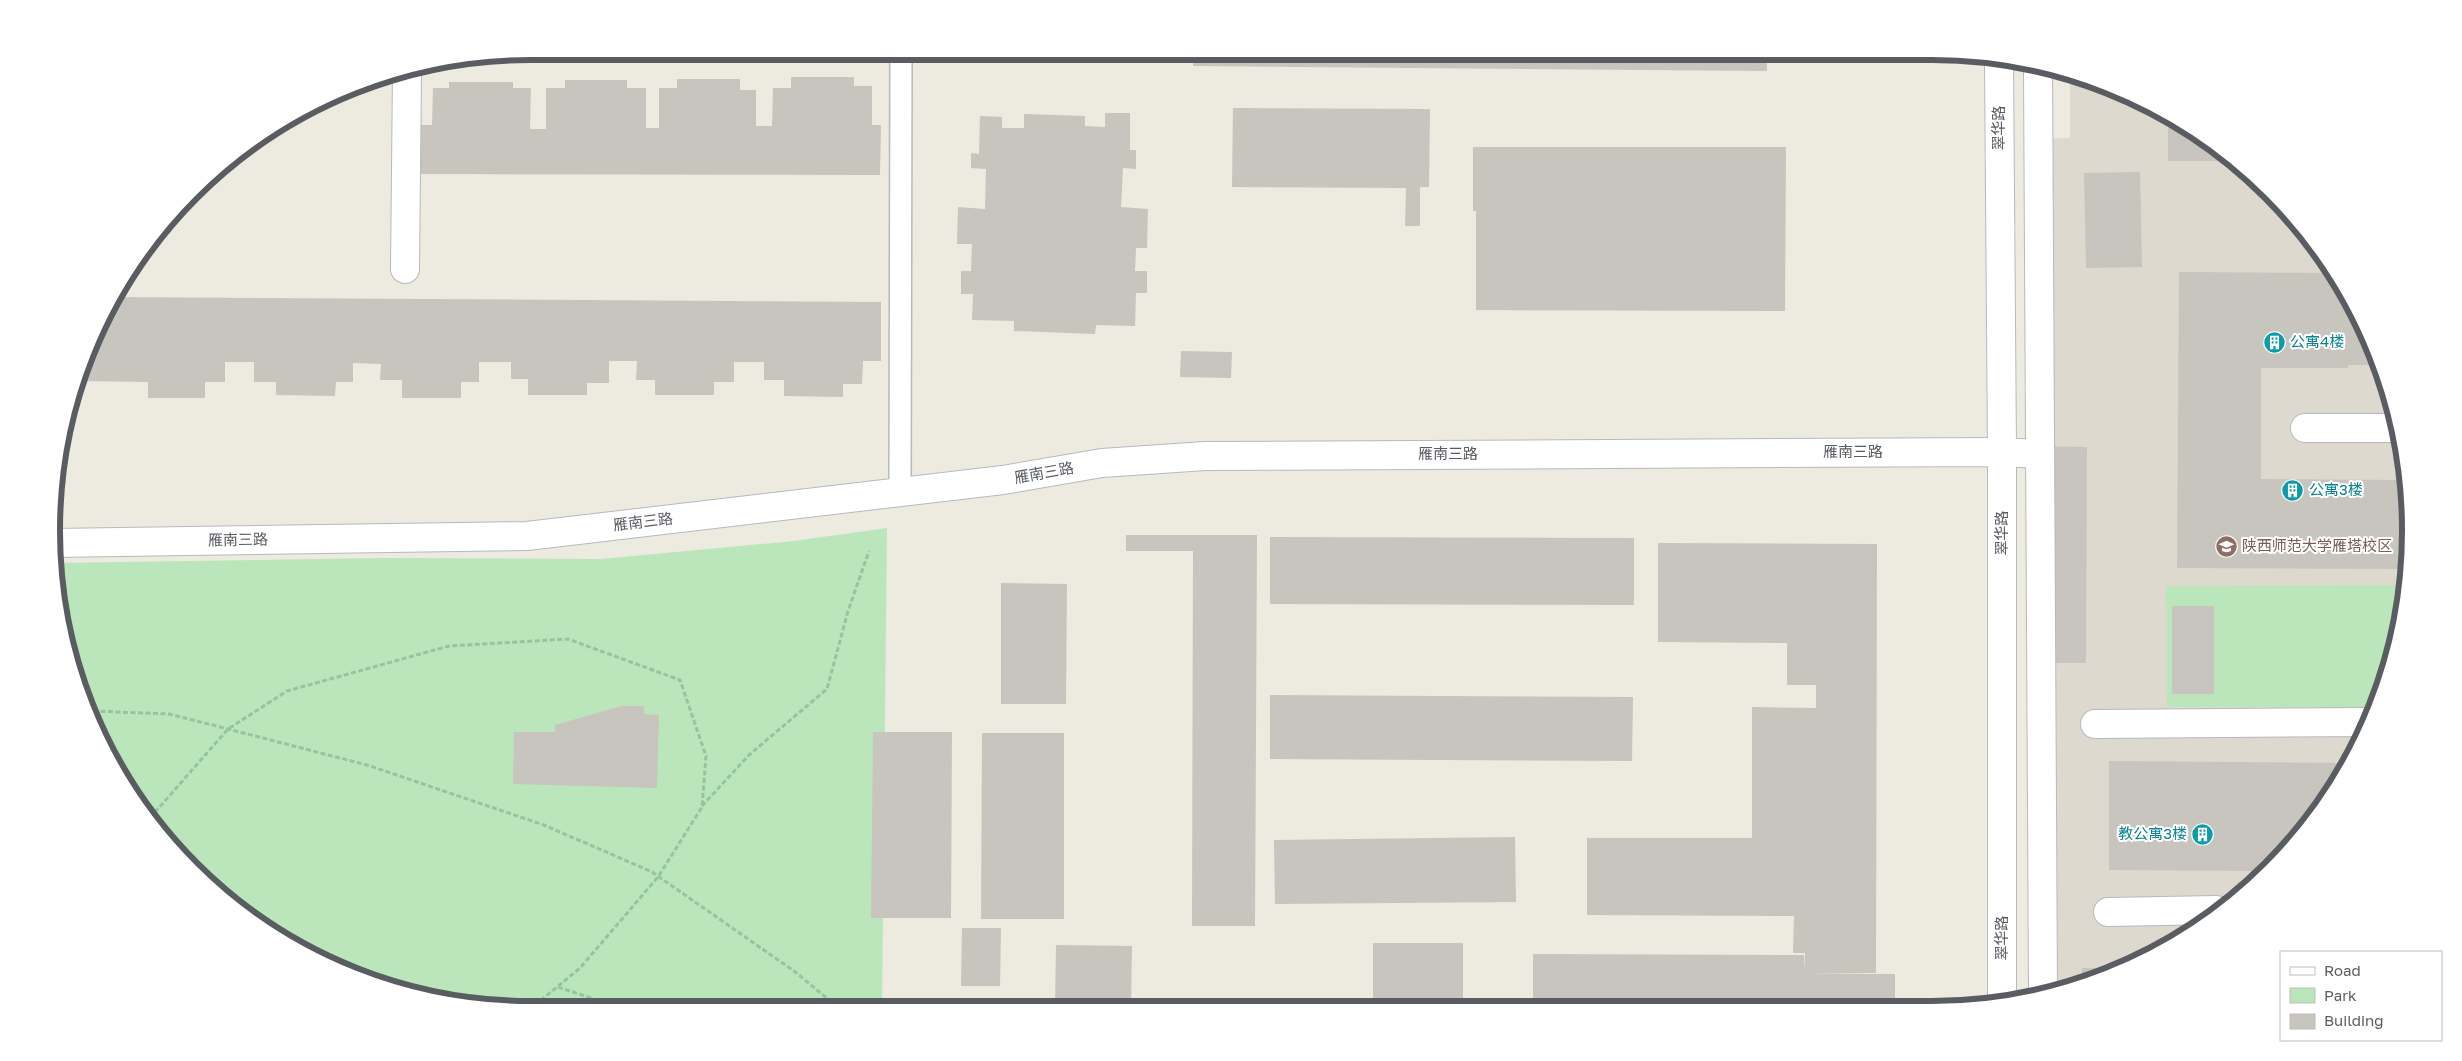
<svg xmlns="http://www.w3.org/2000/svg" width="2462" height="1061" viewBox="0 0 2462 1061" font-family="'Golos Text','Noto Sans SC',sans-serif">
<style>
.education{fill:#ddd9cf}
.green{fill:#bbe6bb}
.building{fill:#c8c4be}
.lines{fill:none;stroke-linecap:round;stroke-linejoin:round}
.service-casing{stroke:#b6b9be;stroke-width:24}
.minor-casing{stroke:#b6b9be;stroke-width:30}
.tertiary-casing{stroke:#b6b9be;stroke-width:30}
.secondary-casing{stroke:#b6bac0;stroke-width:30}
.path{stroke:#93c5a1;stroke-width:3;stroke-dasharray:5 2.5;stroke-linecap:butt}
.service{stroke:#fff;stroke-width:21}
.minor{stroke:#fff;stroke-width:28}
.tertiary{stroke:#fff;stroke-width:28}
.secondary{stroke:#fff;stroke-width:28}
.labels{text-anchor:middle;stroke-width:4;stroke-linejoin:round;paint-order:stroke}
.street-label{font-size:15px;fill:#595d62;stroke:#fff}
.culture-label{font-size:15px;fill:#0d838f;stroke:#fff;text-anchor:start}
.education-label{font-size:15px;fill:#785e54;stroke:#fff;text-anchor:start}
.rim{fill:none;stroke:#595d62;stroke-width:6}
</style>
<rect width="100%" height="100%" fill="#edeae0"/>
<path class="education" d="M2070 74 2086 77 2171 116 2248 170 2312 239 2361 319 2394 407 2410 499 2407 593 2385 685 2330 797 2247 891 2115 973 2054 990 2034 139 2070 138Z"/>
<path class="green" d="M887 528 882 1009 530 1010 376 984 239 911 170 846 116 770 60 624 54 563 385 558 601 559 794 541Z
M2407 585 2385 685 2374 707H2167L2166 586Z"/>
<path class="building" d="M1193 51H1767V71L1193 66Z
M791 77H854V86H872V125H881L880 175 420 174 421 125H432L433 88H449V82H513V88H531L530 129H546V88H565V80H627V88H646V128H659V88H677V79H740V90H756V126H772L773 88H791Z
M2087 77 2105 86 2112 89 2086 88Z
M1233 108 1430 109 1429 187H1420V226H1405L1406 188 1232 187Z
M1105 113H1130V150H1136V169L1123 168 1121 207 1148 209 1147 248H1136L1135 271H1147V293H1136L1135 326 1096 325 1095 334 1014 331V321L972 320 973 294H961V271H971L972 244H957L958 207 985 209 986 169 971 168V153L979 154 980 116 1002 117V128H1024V114L1085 116V126L1105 127Z
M2168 114 2171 116 2235 161H2168Z
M1473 147H1786L1785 311 1476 310V211H1473Z
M2140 172 2142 267 2086 268 2084 173Z
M2179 272 2333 273 2361 319 2379 365H2348V368H2261V479L2407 480 2410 499 2407 569 2177 568Z
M113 297 881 302V361H863L862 384H843V397L784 396V380H764V362H734V382H714V395H655V380H636L637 361H609V383H587V395H528V379H511V362H479V382H461V398H402V380H380L381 364 353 363V382H336L335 396 276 395V382H254V362H225V382H205V398H148V382L82 381Z
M1181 351 1232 352 1231 378 1180 377Z
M2033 446 2087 447 2086 663H2032Z
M1126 535H1257L1255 926H1192L1193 551H1126Z
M1270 537 1634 538V605L1270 604Z
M1658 543 1877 544 1876 973 1804 974H1895V1006L1533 1007V954L1804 955 1805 971V953H1793L1794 916 1587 915V838H1752V707L1816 708V685H1787V643L1658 642Z
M1001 583 1067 584 1066 704H1001Z
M2172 606H2214V694H2172Z
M1270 695 1633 697 1632 761 1270 759Z
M621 706H644V714L659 715 657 788 513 784 514 732H555V725Z
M873 732H952L951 918H871Z
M982 733H1064V919H981Z
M2109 761 2346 763 2330 797 2264 871 2109 870Z
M1515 837 1516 902 1275 904 1274 840Z
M962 928H1001L1000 986H961Z
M1373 943H1463V1007H1373Z
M1056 945 1132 946 1131 1008H1055Z
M2082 968H2124L2115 973 2082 982Z"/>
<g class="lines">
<defs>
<path id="service" d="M900 492 901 51"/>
<path id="minor" d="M405 269 407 72
M2305 428H2398
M2095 724 2367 722
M2108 912 2216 910"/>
<path id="tertiary" d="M53 543 527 536 1003 480 1102 463 1205 456 2002 452 2039 454"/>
<path id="secondary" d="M1999 62 2002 452V1004
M2038 69 2043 993"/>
</defs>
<use href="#service" class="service-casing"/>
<use href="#minor" class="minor-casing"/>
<use href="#tertiary" class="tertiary-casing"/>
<use href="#secondary" class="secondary-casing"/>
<path class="path" d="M93 711 169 714 228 729 367 765 544 825 652 872 794 971 840 1009
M702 806 749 755 827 689 848 611 869 551
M150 818 228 729 287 691 449 646 568 639 680 680 706 756 702 807 658 877 580 968 529 1010
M558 987 624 1009
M816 1009 838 1008"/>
<use href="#service" class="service"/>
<use href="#minor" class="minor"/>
<use href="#tertiary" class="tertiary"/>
<use href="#secondary" class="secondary"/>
</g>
<defs>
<symbol id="building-disc" viewBox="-11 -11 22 22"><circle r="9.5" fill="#0f9aa8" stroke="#fff"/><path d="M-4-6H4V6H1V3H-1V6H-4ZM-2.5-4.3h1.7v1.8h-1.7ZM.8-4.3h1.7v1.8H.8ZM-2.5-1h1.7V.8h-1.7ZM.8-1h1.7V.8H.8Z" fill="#fff"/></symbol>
<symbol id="university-disc" viewBox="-11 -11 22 22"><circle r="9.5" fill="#8d6e63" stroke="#fff"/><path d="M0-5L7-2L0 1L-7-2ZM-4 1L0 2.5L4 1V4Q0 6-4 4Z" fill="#fff"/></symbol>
</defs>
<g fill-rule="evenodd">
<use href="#building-disc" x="2262" y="330" width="25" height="25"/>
<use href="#building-disc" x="2280" y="478" width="25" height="25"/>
<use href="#university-disc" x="2214" y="534" width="25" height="25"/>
<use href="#building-disc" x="2190" y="822" width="25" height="25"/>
</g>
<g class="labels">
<g class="street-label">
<text transform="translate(1999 128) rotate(-90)" y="5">翠华路</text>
<text x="1853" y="457">雁南三路</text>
<text x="1448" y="459">雁南三路</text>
<text transform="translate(1044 473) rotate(-10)" y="5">雁南三路</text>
<text transform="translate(643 522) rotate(-7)" y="5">雁南三路</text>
<text transform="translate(2002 533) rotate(-90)" y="5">翠华路</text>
<text transform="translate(238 540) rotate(-1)" y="5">雁南三路</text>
<text transform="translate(2002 938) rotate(-90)" y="5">翠华路</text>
</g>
<g class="culture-label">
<text x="2290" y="347">公寓4楼</text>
<text x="2309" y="495">公寓3楼</text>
<text x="2187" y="839" text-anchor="end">教公寓3楼</text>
</g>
<g class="education-label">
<text x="2242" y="551">陕西师范大学雁塔校区</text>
</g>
</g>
<path d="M0 0H2462V1061H0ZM530 60H1932A470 470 0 0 1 2402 530V531A470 470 0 0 1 1932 1001H530A470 470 0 0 1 60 531V530A470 470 0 0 1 530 60Z" fill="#fff" fill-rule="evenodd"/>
<path class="rim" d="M530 60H1932A470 470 0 0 1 2402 530V531A470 470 0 0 1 1932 1001H530A470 470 0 0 1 60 531V530A470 470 0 0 1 530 60Z"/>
<rect x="2280" y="951" width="162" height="90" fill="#ffffff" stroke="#bdbec0"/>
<rect x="2290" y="967" width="25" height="8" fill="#ffffff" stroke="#bdbec0"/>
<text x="2324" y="976" font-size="15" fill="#595d62">Road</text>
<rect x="2290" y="988" width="25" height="15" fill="#bbe6bb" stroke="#bdbec0"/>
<text x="2324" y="1001" font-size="15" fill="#595d62">Park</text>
<rect x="2290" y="1014" width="25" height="15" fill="#c8c4be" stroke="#bdbec0"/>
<text x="2324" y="1026" font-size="15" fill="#595d62">Building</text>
</svg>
